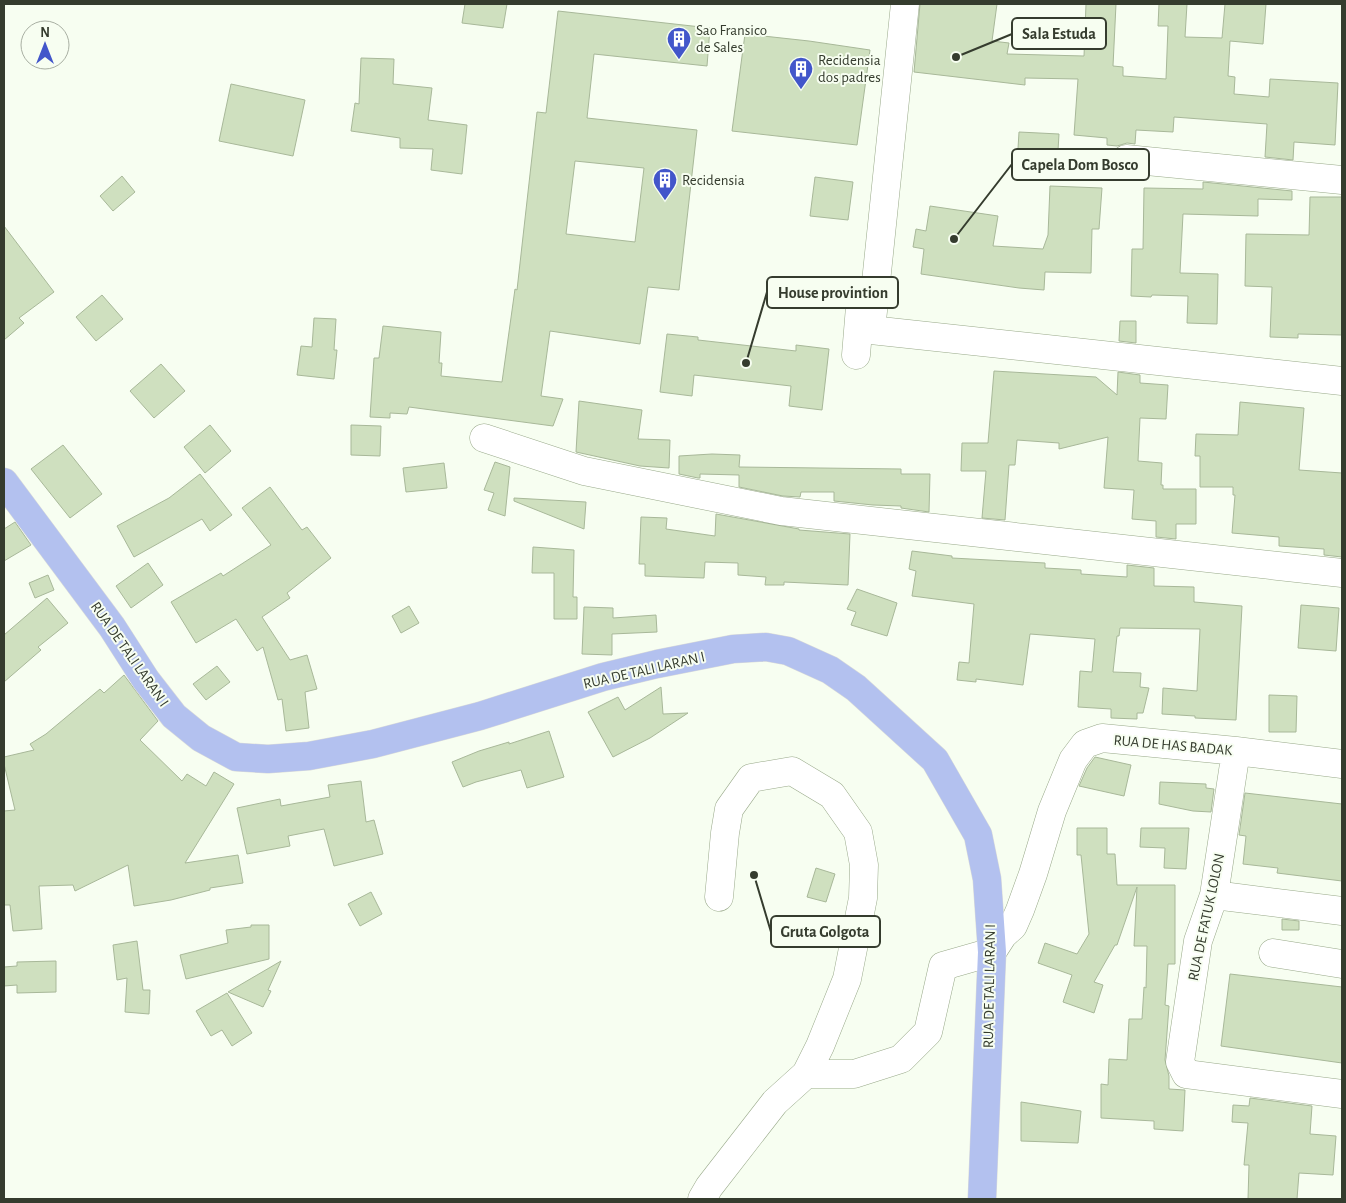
<svg xmlns="http://www.w3.org/2000/svg" width="1346" height="1203" viewBox="0 0 1346 1203" font-family="'Alegreya Sans',sans-serif">
<style>
.building{fill:#cfe0bf;stroke:#a8b899;fill-rule:evenodd}
.lines{fill:none;stroke-linecap:round;stroke-linejoin:round}
.minor-casing{stroke:#99a98a;stroke-width:29}
.major-casing{stroke:#dbdcd9;stroke-width:29}
.minor{stroke:#fff;stroke-width:28}
.major{stroke:#b3c1ef;stroke-width:28}
.labels{text-anchor:middle;stroke-width:4;stroke-linejoin:round;paint-order:stroke}
.poi-label{font-size:15px;fill:#353c2e;stroke:#f7fef1;text-anchor:start}
.street-label{font-size:15px;fill:#353c2e;stroke:#f7fef1}
.leader{fill:none;stroke:#353c2e;stroke-width:2}
.callout-dot{fill:#353c2e;stroke:#f7fef1;stroke-width:2}
.callout{fill:#f7fef1;stroke:#353c2e;stroke-width:2}
.callout-label{font-size:16px;text-anchor:middle;font-weight:bold;fill:#353c2e}
</style>
<rect width="100%" height="100%" fill="#f7fef1"/>
<path class="building" d="M465 4H507L503 28 462 23Z
M920 4H997L992 41 1009 43 1007 54 1084 56 1086 4H1116L1113 66 1123 67V76L1166 79 1168 26H1158L1159 4H1187L1185 37 1222 38 1225 4H1266L1263 44 1230 41 1228 76 1235 77 1234 94 1269 97 1270 79 1338 83 1335 145 1294 142 1293 160 1265 157 1267 124 1174 117 1173 132 1136 130 1135 144 1127 143 1117 146 1107 145V138L1074 135 1078 79 1025 78V85L914 72Z
M558 11 710 28 707 66 594 54 587 118 697 130 679 290 648 287 640 344 550 331 541 396 563 399 553 426 409 407 407 414 390 413V418L370 417 374 358H379L383 326 441 332 439 363H442L441 376 502 382 515 289 517 290 537 112 546 113ZM575 161 644 168 635 242 566 234Z
M745 34 809 41 870 50 857 145 732 131Z
M361 58 394 59 393 84 432 88 428 120 467 125 462 174 431 170 433 149 400 148V138L351 131 355 103 359 104Z
M231 84 305 100 293 156 219 141Z
M1019 132 1059 134 1057 167 1017 165Z
M122 176 135 192 113 211 100 196Z
M815 177 853 182 848 220 810 216Z
M1203 182 1292 191V200L1258 199V216L1183 214 1180 273 1218 274 1217 324 1187 323 1188 296 1152 295 1151 297 1131 296 1132 249H1143L1144 188 1203 189Z
M1050 186 1102 188 1099 229H1092L1091 273 1045 272 1044 290 1019 288 921 274 924 249 913 247 916 229 926 231 930 206 998 216 993 246 1043 249 1048 235Z
M1310 197H1342V335L1298 334V338L1270 337 1272 287 1245 286 1246 234 1309 235Z
M4 226 54 292 19 318 24 323 4 340Z
M102 295 123 319 96 341 76 317Z
M314 318 336 319 334 350H337L334 379 297 375 301 346 312 347Z
M1120 321H1136V343L1119 341Z
M667 334 698 337V340L796 351V345L829 349 822 410 789 406 791 386 694 375 692 396 660 392Z
M161 364 185 391 154 418 130 391Z
M994 371 1096 377 1117 395 1118 372 1140 375V383L1168 385 1166 419 1140 418 1138 461 1162 463 1161 485H1163V489H1196V524H1176V539L1156 537V521L1132 519 1134 490 1104 488 1108 437 1059 449V443L1017 440 1015 465H1009L1005 520 982 518 986 471H961L962 443H988Z
M579 401 642 410 638 439 670 440 669 468 640 466 576 452Z
M1240 402 1304 408 1299 470 1342 473V557L1324 555V549L1279 546V537L1232 533 1235 495H1233V487H1200V456H1195L1196 434 1238 435Z
M210 425 231 451 205 473 184 447Z
M351 425 381 426 380 456 351 455Z
M63 445 102 494 70 518 31 469Z
M712 454 740 455 739 467 901 469V474H930L929 512 901 508V506L873 505 834 501V492H801L800 497 783 496 739 487V475L700 474V478H698L679 474V456Z
M495 462 510 467 505 516 488 510 494 493 484 490Z
M444 463 447 488 406 492 403 468Z
M200 474 232 515 210 531 202 519 134 557 117 526 169 498Z
M270 487 302 530 307 527 331 558 287 593 290 598 262 617 290 660 307 655 317 689 305 692 309 728 286 731 282 699 278 700 263 647 257 651 236 619 196 643 171 602 221 573 223 576 271 545 242 508Z
M514 498 586 502 584 529 514 501Z
M716 514 799 529V530L850 534 848 585 784 582V585H765L766 577 738 575V563L705 562 704 578 645 576V564H639L641 517 667 518 666 529 715 536Z
M15 522 31 545 4 561V529Z
M533 547 574 550 573 597H577V619H554V573H532Z
M912 551 952 556V558L1045 563V568L1081 570V574L1127 577V565L1154 568V586L1194 587V602L1242 606 1236 720 1195 718V716L1162 714 1163 688 1197 691 1200 629 1120 628 1119 636H1117L1113 672 1141 673 1140 687 1149 688 1143 713H1137V719L1111 718V709L1078 707 1080 671 1092 672 1095 639 1030 634 1023 685 976 679V682L957 680 959 662 969 663 974 604 912 596 916 571 909 569Z
M148 563 163 585 131 608 116 586Z
M48 575 54 590 35 598 29 583Z
M857 589 897 603 887 636 851 625 856 612 847 609Z
M47 598 68 623 38 647 41 650 4 682V635Z
M1301 605 1339 608 1336 651 1298 648Z
M409 606 419 623 401 633 392 616Z
M584 607 613 608V618L656 615 657 632 612 634V655L582 654Z
M217 666 230 682 206 700 193 684Z
M124 675 158 721 140 740 182 781 187 774 206 786 214 772 234 784 185 863 238 855 243 883 210 888V890L171 900 134 906 128 865 75 891 73 885 39 886 42 929 13 931 10 905H4V811L15 810 4 764V757L34 750 30 744 46 734 100 689 104 693Z
M661 687 663 714 688 713 650 738 613 757 588 712 618 697 625 710Z
M1269 695 1297 696 1296 732H1269Z
M549 731 564 777 527 788 521 770 476 782 463 787 452 762 479 751 509 742V744Z
M1095 757 1131 765 1124 796 1079 786 1087 768Z
M361 781 366 822 374 820 383 854 334 866 324 829 288 836 290 846 247 854 237 808 280 799 281 806 330 797 328 785Z
M1160 782 1206 784V788L1214 789 1211 812 1193 811 1159 804Z
M1245 793 1342 804V881L1277 873 1278 868 1243 864 1246 836 1239 835Z
M1077 828H1107V854H1115L1117 885H1175V964H1168L1165 1005 1169 1006 1165 1060 1169 1076V1089L1185 1090 1183 1131 1154 1129V1121L1101 1118V1084L1108 1085 1109 1059 1127 1060 1129 1019H1142L1144 987 1146 988 1147 946H1134L1137 887 1117 945H1115L1094 982 1103 985 1094 1013 1063 1002 1072 975 1038 963 1045 943 1077 954 1089 934 1081 855H1077Z
M1141 828H1189L1186 869 1164 868 1165 848 1140 847Z
M816 868 835 874 826 902 807 897Z
M371 892 382 914 360 926 348 904Z
M1282 919 1299 921V930H1282Z
M251 925H269V959L186 979 180 955 228 943 226 930 251 927Z
M137 941 143 990H150L149 1014 125 1012 127 978 117 980 113 945Z
M56 961V992L17 993V985L4 986V967L17 966V962Z
M281 961 268 990 271 991 263 1007 228 992Z
M1230 974 1342 987V1063L1221 1046Z
M227 993 252 1033 232 1046 222 1030 211 1036 196 1011Z
M1250 1098 1312 1106 1310 1134 1336 1136 1333 1175 1299 1173 1297 1199H1248L1249 1165H1244L1248 1123 1232 1122 1233 1105 1249 1106Z
M1021 1102 1081 1111 1078 1143 1021 1141Z"/>
<g class="lines">
<defs>
<path id="minor" d="M905 4 871 330 1342 381
M1126 159 1342 180
M856 355 860 307
M484 438 584 471 781 511 1342 573
M1236 751 1214 895 1198 941 1180 1062 1186 1074 1342 1094
M1214 895 1342 911
M719 897 725 833 729 809 751 778 792 771 832 795 858 832 864 865 863 898 847 979 820 1046 806 1074
M1273 953 1342 964
M702 1199 709 1187 775 1102 806 1074H854L901 1059 928 1032 943 966 992 952 1003 935 1013 926 1020 910 1033 874 1052 811 1073 760 1085 744 1102 738 1236 751 1342 764"/>
<path id="major" d="M4 482 112 627 146 680 174 716 201 738 236 757 268 759 309 756 373 744 480 716 603 677 657 664 733 649 766 647 788 651 830 670 856 688 935 760 978 835 987 879 992 952 982 1199"/>
</defs>
<use href="#minor" class="minor-casing"/>
<use href="#major" class="major-casing"/>
<use href="#minor" class="minor"/>
<use href="#major" class="major"/>
</g>
<defs>
<symbol id="building-pin" viewBox="-11 -11 22 30"><path d="M0 17L-7.5 6A9.5 9.5 0 1 1 7.5 6Z" fill="#4256ca" stroke="#f7fef1"/><path d="M-4-6H4V6H1V3H-1V6H-4ZM-2.5-4.3h1.7v1.8h-1.7ZM.8-4.3h1.7v1.8H.8ZM-2.5-1h1.7V.8h-1.7ZM.8-1h1.7V.8H.8Z" fill="#fff"/></symbol>
</defs>
<g fill-rule="evenodd">
<use href="#building-pin" x="665" y="25" width="28" height="38"/>
<use href="#building-pin" x="787" y="55" width="28" height="38"/>
<use href="#building-pin" x="651" y="166" width="28" height="38"/>
</g>
<g class="labels">
<g class="poi-label">
<text x="696" y="35">Sao Fransico<tspan x="696" dy="17">de Sales</tspan></text>
<text x="818" y="65">Recidensia<tspan x="818" dy="17">dos padres</tspan></text>
<text x="682" y="185">Recidensia</text>
</g>
<g class="street-label">
<text transform="translate(130 654) rotate(55)" y="5">RUA DE TALI LARAN I</text>
<text transform="translate(644 670) rotate(-13)" y="5">RUA DE TALI LARAN I</text>
<text transform="translate(1173 745) rotate(5)" y="5">RUA DE HAS BADAK</text>
<text transform="translate(1206 917) rotate(-78)" y="5">RUA DE FATUK LOLON</text>
<text transform="translate(989 986) rotate(-89)" y="5">RUA DE TALI LARAN I</text>
</g>
</g>
<path class="leader" d="M956 57L1012 34M954 239L1012 164M746 363L767 292M754 875L771 932"/>
<g class="callout-dot">
<circle cx="956" cy="57" r="5"/>
<circle cx="954" cy="239" r="5"/>
<circle cx="746" cy="363" r="5"/>
<circle cx="754" cy="875" r="5"/>
</g>
<g class="callout">
<rect x="1012" y="18" width="94" height="31" rx="5"/>
<rect x="1012" y="149" width="137" height="31" rx="5"/>
<rect x="767" y="277" width="131" height="31" rx="5"/>
<rect x="771" y="916" width="109" height="31" rx="5"/>
</g>
<g class="callout-label">
<text x="1059" y="39">Sala Estuda</text>
<text x="1080" y="170">Capela Dom Bosco</text>
<text x="833" y="298">House provintion</text>
<text x="825" y="937">Gruta Golgota</text>
</g>
<rect width="1346" height="1203" fill="none" stroke="#353c2e" stroke-width="10"/>
<g transform="translate(45 45)"><circle r="24" fill="#f7fef1" stroke="#a9b0a3"/>
<path d="M0-4L9 19L0 12L-9 19Z" fill="#4256ca"/>
<text y="-8" font-size="14" font-weight="bold" text-anchor="middle" fill="#353c2e">N</text>
</g>
</svg>
